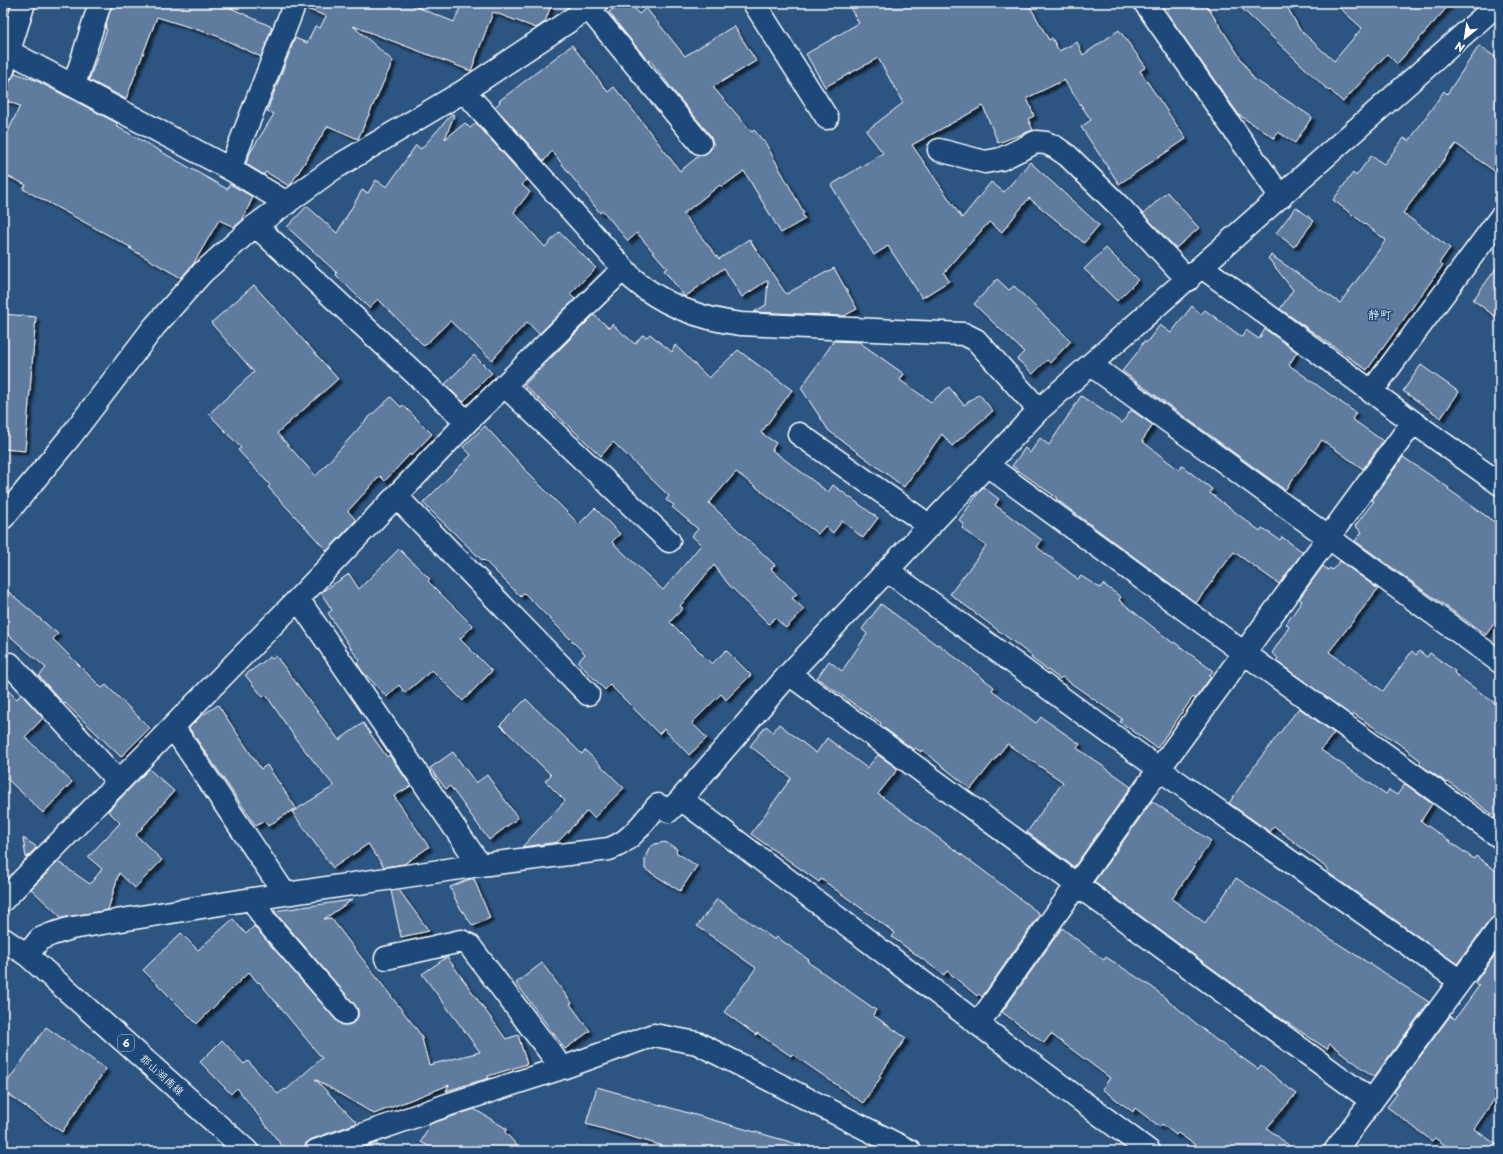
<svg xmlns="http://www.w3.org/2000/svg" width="1503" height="1154" viewBox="0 0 1503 1154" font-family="'Playpen Sans','Klee One',sans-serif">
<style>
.building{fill:#5e7c9f;stroke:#fff;filter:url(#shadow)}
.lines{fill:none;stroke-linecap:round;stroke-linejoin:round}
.street-casing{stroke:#fff;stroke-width:25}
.primary-casing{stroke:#fff;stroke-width:25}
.street{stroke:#1f4a7a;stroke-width:22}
.primary{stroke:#1f4a7a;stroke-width:22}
.labels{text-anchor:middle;stroke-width:3;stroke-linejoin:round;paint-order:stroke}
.shield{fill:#1f4a7a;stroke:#bcc9d7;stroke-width:1}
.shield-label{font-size:10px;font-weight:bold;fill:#fff}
.street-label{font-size:11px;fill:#fff;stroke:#1f4a7a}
.neighbourhood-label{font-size:12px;fill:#fff;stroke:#1f4a7a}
</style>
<defs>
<filter id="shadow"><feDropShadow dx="3.5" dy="3.5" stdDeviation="1" flood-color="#0009"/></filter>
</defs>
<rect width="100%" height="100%" fill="#2c5582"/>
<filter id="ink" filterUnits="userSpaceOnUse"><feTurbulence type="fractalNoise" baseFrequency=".025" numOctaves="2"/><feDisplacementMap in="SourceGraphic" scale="8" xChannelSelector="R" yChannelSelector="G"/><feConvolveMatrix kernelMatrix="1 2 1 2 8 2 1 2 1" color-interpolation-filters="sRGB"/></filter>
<g filter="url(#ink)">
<path class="building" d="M112 3H220L272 27 261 57 217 36 157 17 126 99 89 80 107 29 105 28Z
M307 3H407L454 22 462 3H552L545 22 536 28 493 12 471 71 353 26 393 61 358 139 328 126 291 184 289 186 266 172 264 175 246 164 250 153 274 114 267 111 295 38 307 43 315 26 320 28 326 16 306 9Z
M621 3H631L639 14 646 8 685 56 734 26 756 61 713 87 752 132 754 130 766 144 804 213 802 214 805 219 781 233 744 171 722 187 720 185 683 214 719 259 749 239 786 294 834 268 857 309 844 316 754 312 766 305 768 280 742 297 724 268 685 297 664 270 667 268 637 233 628 241 603 211 600 213 552 151 544 161 495 107 500 102 499 101 572 45 608 92 614 87 632 109 680 171 700 155 708 152 714 145 710 135 675 93 650 60 649 62 621 28 609 12Z
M847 3H1028L1049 40 1052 38 1059 51 1077 42 1083 55 1119 30 1146 67 1140 71 1186 139 1119 184 1081 127 1091 120 1064 80 1027 98 1034 116 1028 119 1033 130 998 143 983 106 912 145 962 218 991 182 1004 192 1030 162 1099 225 1084 243 1029 198 1002 232 989 222 944 273 949 281 922 298 888 246 874 255 831 185 883 153 866 131 903 103 878 58 825 87 806 54 859 23Z
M1163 3H1205L1254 79 1312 117 1295 143 1278 132 1274 138 1239 115 1176 26Z
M1236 3H1285L1300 30 1334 61 1362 28 1334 3H1451L1397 64 1387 54 1343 102 1330 90 1329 91Z
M1479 46 1500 60V175L1456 144 1403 213 1450 248 1440 262 1443 265 1367 370 1280 309 1293 290 1268 258 1271 255 1340 303 1386 240 1333 200 1353 173 1356 176 1371 156 1384 164 1404 138 1409 141 1444 91 1447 94Z
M15 73 35 80 117 123 116 126 227 189 230 184 253 197 242 221 234 227 219 220 194 263 181 278 129 248H132L23 189 26 185 3 174V142L20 106 4 100 11 79Z
M452 114 454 115 445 139 465 123 470 128 476 123 527 180 522 185 530 192 514 212 545 247 559 232 596 268 570 294 575 299 539 334 527 322 492 360 450 321 424 346 378 299 369 308 336 275 337 273 287 227 307 206 337 233 362 190 368 193 376 180 387 187 416 145 421 149Z
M1167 192 1199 228 1176 248 1143 214Z
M1296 207 1314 221 1294 247 1276 233Z
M1106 248 1138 280 1117 301 1084 269Z
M1500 263V320L1473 300Z
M997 279 1009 290 1014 286 1071 341 1050 363 1047 360 1033 374 1017 359 1024 352 974 304Z
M254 285 338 379 277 433 316 476 366 420 391 397 401 407 403 405 432 434 411 456 410 454 385 481 380 476 348 511 356 520 327 551 268 487 270 485 238 450 241 448 209 414 254 372 211 323Z
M1192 306 1201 314 1205 310 1242 337 1246 330 1259 339 1265 329 1297 352 1289 365 1356 413 1352 419 1383 441 1363 469 1322 440 1285 490 1122 371 1137 353 1144 341 1146 343 1160 325 1171 333Z
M3 314 36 317 25 451 3 449Z
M594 315 609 328 612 324 635 344 642 335 647 337 650 334 672 352 675 345 709 378 738 350 792 390 761 433 776 443 772 450 828 492 833 485 878 518 863 538 842 521 833 533 825 526 818 534 736 472 709 503 775 565 771 569 797 594 792 598 804 609 786 628 775 618 769 624 729 585 714 565 680 606 683 608 670 622 712 664 726 650 751 675 726 700 721 694 692 723 707 738 689 755 664 729 659 734 610 685 605 690 578 662 585 654 524 593 521 597 484 560 483 561 423 503 471 455 463 447 485 426 524 468V469L579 524 595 508 620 534 612 542 663 590 701 545 692 536 698 529 672 507 674 505 666 500 669 496 613 442 601 456 524 385Z
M834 341 859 342 904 374 900 380 931 402 949 387 964 405 979 394 993 411 952 446 942 434 904 487 829 431 801 388Z
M474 355 492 373 463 402 445 384Z
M1421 365 1459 392 1441 418 1403 391Z
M1081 396 1122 423 1131 410 1153 425 1142 441 1179 470 1182 466 1212 489 1210 493 1260 531 1262 528 1280 540 1282 537 1303 552 1279 584 1234 552 1196 603 1056 499 1057 498 1012 466 1025 448 1030 453 1040 438 1049 445Z
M1403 457 1449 488 1448 489 1500 526V615L1486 635 1355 541 1362 532 1355 526 1374 501 1372 500Z
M983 487 999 499 995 505 1042 540 1037 547 1078 579 1081 576 1100 588 1103 584 1121 597 1119 600 1173 643 1174 642 1213 671 1209 676 1211 677 1195 699 1193 697 1157 748 1120 722 1122 719 1062 677 1060 679 1031 658 1032 656 950 594 986 546 962 528 964 524 959 520Z
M399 549 430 579 428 581 473 626 460 639 492 671 463 701 432 670 405 693 399 685 387 697 362 671 357 663 360 660 354 653 328 613 332 610 321 593 323 591 349 574 359 589Z
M1340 561 1378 589 1329 652 1383 691 1412 651 1416 655 1419 651 1427 657 1430 653 1455 671 1454 673 1500 707V820L1450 783 1448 782 1447 783 1419 764 1421 761 1408 751V750L1354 714 1352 716 1276 661 1278 658 1272 653 1289 627 1286 624 1302 601 1299 599 1323 566 1328 570 1330 568 1332 570Z
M3 587 58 634 53 639 102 688 106 685 150 728 121 757 65 703 64 704 39 676 46 668 3 630Z
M881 604 937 645 938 644 994 687 992 690 1036 723 1041 717 1080 744 1077 748 1124 781V782L1131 787 1074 867 1027 832 1063 782 1007 744 971 789 922 750 921 752 915 748 914 750 880 725 881 723 817 678 829 661 842 671 867 634 862 629Z
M276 656 339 740 363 723 387 757 389 755 411 786 394 796 429 847 404 864 384 867 368 844 333 868 292 812 334 786 298 742 266 695 263 697 245 675 270 657 272 659Z
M3 686 17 699 21 694 43 718 25 737 72 782 43 813 3 775Z
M526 699 582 754 585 750 624 788 594 818 587 811 558 842 522 847 565 801 545 781 551 775 500 725Z
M218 705 261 769 267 765 296 808 268 826 264 821 256 826 189 728 201 716Z
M1299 708 1334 733 1321 750 1386 794 1389 790 1397 795 1405 784 1432 804 1421 821 1474 859 1476 856 1500 874V915L1495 916 1490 920 1457 964 1327 872 1329 870 1274 826 1270 832 1229 803 1258 761Z
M779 724 816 753 827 738 867 768 878 755 898 769 878 794 980 868 1040 914 982 997 979 994 977 996 947 971 944 975 892 937 895 933 821 879 819 882 751 834 791 778 750 746 766 726 773 732Z
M453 752 476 783 487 775 518 818 489 840 450 786 446 789 430 768Z
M149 769 174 791 136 835 162 860 135 888 119 873 108 910 62 918 31 889 58 862 90 884 102 869 88 857 120 823 108 811Z
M1152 801 1211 841 1172 899 1205 923 1236 878 1429 1002 1374 1077 1330 1044 1327 1049 1280 1018 1094 882Z
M23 838 37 847 26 858Z
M665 842 677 849 676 852 697 866 680 891 645 869V858L649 848 655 844Z
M470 879H474L490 918 473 926 458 905 450 887Z
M399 890 429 931 401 937 391 891Z
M717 899 775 940 777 937 809 960 808 962 876 1010 873 1015 906 1038 879 1076 881 1077 863 1103 792 1054 791 1056 757 1033 756 1035 724 1012 756 968 697 926Z
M352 900 324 919 331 918 421 1035 429 1065 480 1052 422 974 447 957 506 1039 518 1035 527 1064 488 1076 489 1078 446 1091 449 1085 374 1114 315 1079 357 1123 312 1139 306 1143 304 1151H286L237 1088 231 1094 200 1062 222 1040 244 1064 248 1061 278 1094 285 1089 286 1090 322 1058 259 982 258 983 249 972 197 1024 143 970 181 933 198 950 233 919 246 934 254 926 337 1021 342 1025H349L354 1022 358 1017V1010L355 1005 274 911Z
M1062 928 1104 960 1106 957 1152 987 1215 1039 1258 1069 1261 1065 1296 1094 1267 1128 1296 1151H1204L1178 1133 1176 1135 1162 1124 1160 1127 1135 1108 1133 1112 1102 1089 1110 1078 1051 1034 1044 1043 1002 1012Z
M1500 948V1091L1474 1129 1500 1147V1151H1453L1435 1138 1432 1141 1387 1107 1397 1094 1394 1092 1450 1016 1455 1019 1479 986 1475 983Z
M542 963 572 1003 570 1004 590 1031 565 1049 516 983Z
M46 1027 106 1069 62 1132 3 1091V1088Z
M597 1087 801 1145 800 1151H681L586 1124Z
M474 1109 507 1129 505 1132 522 1151H437L421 1142 430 1124Z
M376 1143 383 1151H354Z"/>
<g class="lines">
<defs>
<path id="street" d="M754 3 827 118
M1145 3 1281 197
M589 9 700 143
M8 51 230 169 287 203
M3 70 24 3
M74 85 100 3
M464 91 633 279C663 305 701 319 741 324L964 334 976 340 1039 410
M939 150 985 162 1001 159 1036 142 1046 143 1055 147 1068 156 1121 208 1188 280
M230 169 295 3
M256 226 467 422
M1202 267 1413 422 1500 484
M1091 365 1500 662
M504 385 669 541
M1371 392 1500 218
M799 434 930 526
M987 465 1244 653 1500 837
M396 496 588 694
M3 518 70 437 154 327 202 273 252 228 333 169 464 91 596 3
M888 571 1159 769 1460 981
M298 599 480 865
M10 664 119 782
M789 674 1372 1101
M173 727 285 894
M681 799 789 674 1039 410 1499 3
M252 899 265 920 346 1013
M3 900 298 599 467 422 623 269
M27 955 40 939 52 934 72 928 252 899 480 865 609 849C631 842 643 822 658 805L669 811 681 799 978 1024 1149 1151
M386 958 461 941 469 945 562 1068
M978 1024 1159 769 1413 422
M316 1151 450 1104 565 1067 654 1035 697 1043 910 1151
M1335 1151 1500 927"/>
<path id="primary" d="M3 939 27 955 247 1151"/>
</defs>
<use href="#street" class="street-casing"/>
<use href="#primary" class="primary-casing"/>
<use href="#street" class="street"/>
<use href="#primary" class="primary"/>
</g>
</g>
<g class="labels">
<rect class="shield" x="118" y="1035" width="16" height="16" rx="3"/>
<g class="shield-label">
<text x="126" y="1047">6</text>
</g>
<g class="street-label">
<text transform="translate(162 1075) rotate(42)" y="4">郡山湖南線</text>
</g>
<g class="neighbourhood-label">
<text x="1380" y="319">静町</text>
</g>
</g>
<rect width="1503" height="1154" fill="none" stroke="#1f4a7a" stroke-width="16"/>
<rect x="8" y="8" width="1487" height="1138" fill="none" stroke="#fff" stroke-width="1.5" filter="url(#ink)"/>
<g transform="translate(1465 38) rotate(210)" stroke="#1f4a7a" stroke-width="3" paint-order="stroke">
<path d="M0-3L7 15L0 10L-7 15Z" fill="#ffffff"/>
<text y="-6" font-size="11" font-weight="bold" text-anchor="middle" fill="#ffffff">N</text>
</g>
</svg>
